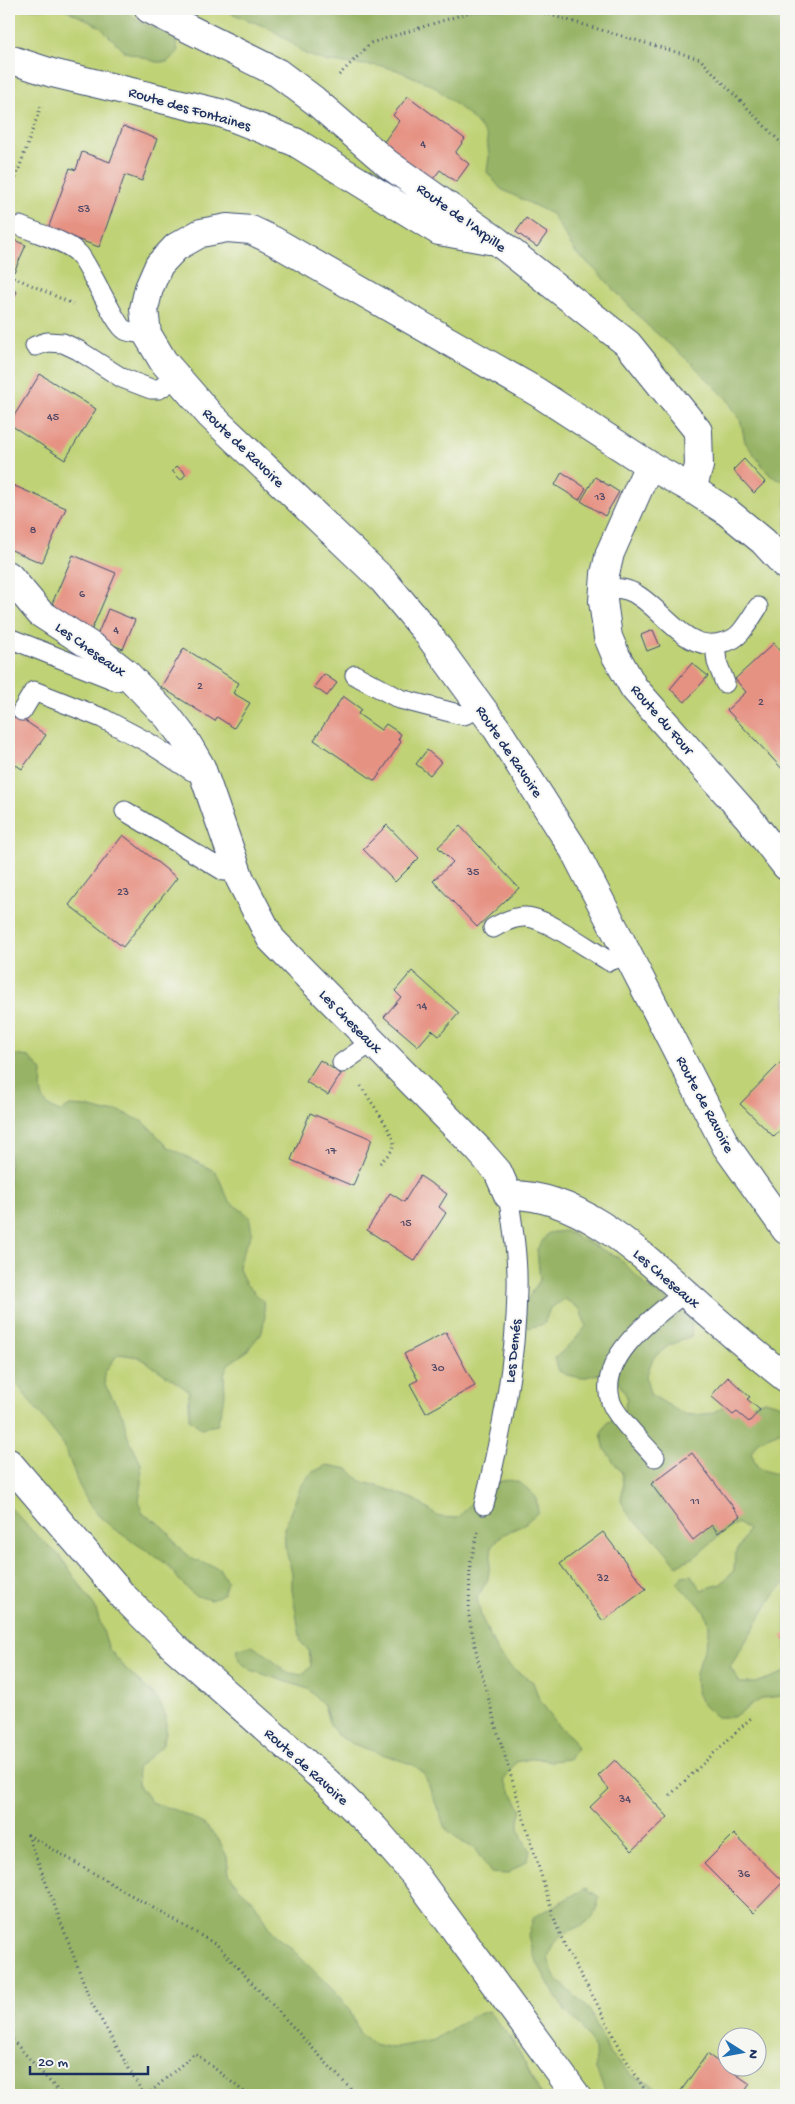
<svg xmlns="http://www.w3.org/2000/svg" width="795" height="2104" viewBox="0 0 795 2104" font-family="'Gochi Hand',sans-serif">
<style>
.green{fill:#bfd275;stroke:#6d806a;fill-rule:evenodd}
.forest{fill:#97b466;stroke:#597262}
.building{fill:#e69283}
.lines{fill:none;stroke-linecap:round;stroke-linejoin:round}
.service-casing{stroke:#3b4b70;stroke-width:21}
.minor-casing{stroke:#3b4b70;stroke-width:30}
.tertiary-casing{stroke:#3b4b70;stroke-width:30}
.path{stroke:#3b4b70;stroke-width:3;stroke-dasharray:1 4;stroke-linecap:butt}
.service{stroke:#fff;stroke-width:19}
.minor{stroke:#fff;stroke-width:28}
.tertiary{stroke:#fff;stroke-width:28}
.labels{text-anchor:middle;stroke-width:4;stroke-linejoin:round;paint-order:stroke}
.number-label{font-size:12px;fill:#4e4867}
.street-label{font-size:15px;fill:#1b2f5e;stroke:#f6f6f2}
</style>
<rect width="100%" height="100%" fill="#f6f6f2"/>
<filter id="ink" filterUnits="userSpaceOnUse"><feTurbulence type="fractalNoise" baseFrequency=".02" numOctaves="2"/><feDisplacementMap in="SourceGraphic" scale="10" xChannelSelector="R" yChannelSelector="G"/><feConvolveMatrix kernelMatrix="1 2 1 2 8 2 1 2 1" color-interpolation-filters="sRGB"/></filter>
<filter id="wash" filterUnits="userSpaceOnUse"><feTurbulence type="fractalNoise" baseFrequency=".0096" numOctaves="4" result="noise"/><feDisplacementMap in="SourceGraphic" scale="20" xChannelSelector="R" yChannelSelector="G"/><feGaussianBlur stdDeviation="1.12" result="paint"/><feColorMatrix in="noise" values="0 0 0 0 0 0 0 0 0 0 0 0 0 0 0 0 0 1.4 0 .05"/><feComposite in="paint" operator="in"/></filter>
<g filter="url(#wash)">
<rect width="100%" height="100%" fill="#eeead6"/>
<path class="green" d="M9 9H786V2095H9ZM728 2036H758V2066H728Z"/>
<path class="forest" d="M65 9H124L139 22 175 36 178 52 167 62H156L124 51 100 27Z
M221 9H786V483L768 473 745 442 741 422 727 399 690 362 647 325 596 270 576 253 552 214 501 189 487 172 489 157 487 136 474 120 434 86 397 70 381 66 328 62 305 54 289 41 271 29Z
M15 1055 29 1057 42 1071C41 1091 38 1104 60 1112L70 1106 87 1107 106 1112 119 1111 144 1122 168 1147 216 1172 229 1201 249 1216 252 1232 240 1259 239 1269 245 1283 263 1301 265 1315 262 1332 246 1352 228 1364 224 1374 225 1395 217 1425 201 1428 189 1419V1391L139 1357 118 1354 104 1373 105 1385 123 1416 128 1437 141 1464 142 1483 139 1501 143 1514 157 1522 169 1533 176 1545 194 1560 219 1568 227 1582 223 1594 211 1600 194 1595 180 1581 167 1564 114 1529 100 1517 89 1504 79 1485 64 1445 9 1374V1062Z
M565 1231 619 1258 647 1287 671 1303 684 1308 692 1326 691 1336 668 1346 653 1358 646 1377 650 1394 683 1414 696 1415 713 1413 725 1406 749 1405 765 1400 782 1405 786 1411V1429L758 1441 751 1453 758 1468 786 1478V1582L775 1593 730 1667 740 1683H756L786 1672V1700L781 1696 763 1698 733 1717H717C712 1713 704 1707 701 1701 682 1666 720 1646 706 1615 698 1600 688 1595 677 1584L682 1576 691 1575 701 1590 721 1584 734 1570 735 1555 748 1530 737 1523 723 1532 696 1556 677 1565 658 1542 631 1518 621 1501 623 1488 622 1473 605 1450 601 1434 608 1422 623 1416 627 1397 618 1381 598 1374 582 1378 567 1375 559 1371 555 1358 574 1341 586 1326 580 1309 565 1299 550 1308 544 1324 528 1328 521 1321 526 1302 540 1280 537 1249 548 1233Z
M327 1465 348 1469 361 1481 393 1491 415 1500 439 1517 458 1518C472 1504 492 1473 517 1482 523 1484 531 1492 536 1497L538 1512 523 1525 502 1535 492 1546 488 1579 477 1598 481 1616 497 1652 513 1669 533 1682 539 1699 558 1726 571 1737 577 1748 569 1759 551 1761 535 1758 516 1762 504 1780 522 1810C515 1826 521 1837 530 1851L528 1860 507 1874 491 1873 474 1848 462 1842 445 1828 424 1773 414 1765 353 1744 337 1735 329 1722 324 1705 308 1689 251 1670 239 1661 237 1650 252 1646 267 1655 285 1672 301 1675 311 1667 309 1651 301 1642 292 1590V1573L285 1546 284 1528 301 1486 311 1473Z
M9 1506 34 1533 60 1556 95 1607 109 1649 127 1670 158 1699 166 1716V1733L162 1746 137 1768 138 1784 151 1802 180 1812 205 1825 219 1840 227 1857 229 1874 241 1890 254 1902 275 1936 289 1946 337 1994 349 2009 360 2034 374 2044 391 2048 434 2040 472 2016 488 2011 514 2042 541 2095H9Z
M586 1888 599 1897C595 1930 576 1922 557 1940 552 1944 550 1952 548 1958L554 1976 590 2011 610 2055 633 2076 650 2083 666 2095H607L596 2070 595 2049 583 2029 566 2012 556 1997 533 1955 528 1935 534 1917Z"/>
<g id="blocks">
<path class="building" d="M408 96 465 139 455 153 469 164 456 182 440 170 430 183 381 146 399 121 393 115Z
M123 126 157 139 142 181 125 175 99 247 48 229 70 168 76 170 82 152 110 162Z
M526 218 547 233 537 247 516 232Z
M9 238 26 245 14 272 9 270Z
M9 287 17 292 9 306Z
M40 374 96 409 65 460 9 424Z
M744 459 765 482 754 493 733 470Z
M177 466 186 474 181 480 172 471Z
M562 472 586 488 579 500 555 485Z
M595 477 619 492 605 516 581 501Z
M10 484 66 508 42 563 9 549Z
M73 555 116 573 91 631 48 613Z
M108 609 135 620 123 649 96 638Z
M653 630 660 646 647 651 641 635Z
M774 643 786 657V773L727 710 746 692 735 679Z
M184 648 239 683 233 693 250 703 234 728 217 717 215 721 161 687Z
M692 663 708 676 685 702 670 689Z
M324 674 337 683 327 696 314 687Z
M343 696 361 709 358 714 381 730 386 724 401 734 398 740 401 742 375 781 314 740Z
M9 710 46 735 22 769 16 765 9 775Z
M427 750 441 762 430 775 416 764Z
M387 825 419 858 395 882 363 849Z
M460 826 519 888 477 927 433 881 453 862 438 847Z
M123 835 177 878 123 947 69 905Z
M412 971 459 1013 439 1036 432 1030 418 1046 384 1017 401 997 395 991Z
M320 1060 341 1074 328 1095 306 1082Z
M782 1061 786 1066V1124L774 1137 740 1104Z
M310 1113 372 1139 353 1186 291 1160Z
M420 1176 447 1194 439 1207 446 1213 415 1261 367 1230 390 1193 404 1202Z
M446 1332 475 1386 426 1413 410 1384 418 1380 404 1354Z
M728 1377 750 1397 747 1399 760 1410 749 1422 737 1412 733 1415 711 1396Z
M692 1453 740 1516 718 1533 712 1525 693 1540 651 1484Z
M603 1532 646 1589 603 1621 560 1564Z
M786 1632V1643L781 1636Z
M615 1760 668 1817 632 1851 590 1807 609 1789 598 1776Z
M734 1834 783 1882 753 1913 704 1864Z
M707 2054 750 2084 742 2095H678Z"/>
</g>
</g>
<g filter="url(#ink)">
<use href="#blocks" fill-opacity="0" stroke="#3b4b70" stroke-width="1"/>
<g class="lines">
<defs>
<path id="service" d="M20 226C36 233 67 241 79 254 90 267 116 326 125 330 130 333 141 333 147 334
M35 346 47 342 63 343 78 350 122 378 151 389H159L176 378
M604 588C615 588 625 588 634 593 664 609 686 655 724 642 730 641 737 637 741 632 747 625 753 615 758 607
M9 638 117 681 126 673
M715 645 717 662 725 683
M355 675 400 699 458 714 464 715 482 708
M22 711 34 691 102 718 149 743 192 771 201 767
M125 811 224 871 236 869
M493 928C503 922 515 916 526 917 547 918 590 950 609 961L628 955
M342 1063 372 1042
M655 1457C644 1444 616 1417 611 1402 596 1358 655 1316 684 1293
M484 1505C501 1435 516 1363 517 1290 518 1259 513 1226 508 1195"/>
<path id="minor" d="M149 9 278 73 314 100 388 164 497 241 628 344 698 431 699 466 692 489
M9 59 52 73 224 114 295 142 439 231 489 240
M649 465 610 553 605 574 603 601 608 637 616 656 634 688 748 817 786 866
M9 576 40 613 97 650 126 673 168 717 184 738 201 767 240 879 271 939 478 1149 498 1172 508 1195C583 1193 648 1261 701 1307 729 1332 757 1355 786 1378"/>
<path id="tertiary" d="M786 566 763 541 726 511 692 489 649 465 537 392 274 241 251 230 227 228 201 233 176 247 159 265 149 288 144 309 147 334 163 361 210 415 383 580 425 630 497 729 574 850 726 1146 786 1230
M9 1463 123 1596 174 1647 327 1782 374 1828 415 1875 576 2095"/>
</defs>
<use href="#service" class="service-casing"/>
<use href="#minor" class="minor-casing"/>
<use href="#tertiary" class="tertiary-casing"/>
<path class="path" d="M530 9 700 59 786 148
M339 75 371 43 480 9
M9 197 41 106
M9 275 73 304
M361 1086C368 1098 395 1134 394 1145 393 1152 383 1159 379 1164
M478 1532 470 1564 469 1616 478 1660 497 1730 527 1829 556 1924 567 1951 595 2000 627 2061 648 2095
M670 1795 752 1717
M9 2036 62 2095
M144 2095 91 2002 28 1835 217 1945 356 2095
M147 2095 195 2053 248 2095"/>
<use href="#service" class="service"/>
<use href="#minor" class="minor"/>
<use href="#tertiary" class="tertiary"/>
</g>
</g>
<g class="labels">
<g class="number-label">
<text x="423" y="147">4</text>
<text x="84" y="212">53</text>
<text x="53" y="420">45</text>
<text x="600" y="500">13</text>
<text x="33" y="533">8</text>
<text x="82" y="597">6</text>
<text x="116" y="633">4</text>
<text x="200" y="689">2</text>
<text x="761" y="705">2</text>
<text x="473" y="875">35</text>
<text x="123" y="895">23</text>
<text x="422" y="1009">14</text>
<text x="331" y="1154">17</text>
<text x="406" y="1226">15</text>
<text x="438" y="1371">30</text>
<text x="695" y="1504">11</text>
<text x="603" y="1581">32</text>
<text x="625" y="1802">34</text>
<text x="744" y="1877">36</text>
</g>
<g class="street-label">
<text transform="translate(190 108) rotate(16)" y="5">Route des Fontaines</text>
<text transform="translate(462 217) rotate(36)" y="5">Route de l'Arpille</text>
<text transform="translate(244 447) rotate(44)" y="5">Route de Ravoire</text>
<text transform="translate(91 649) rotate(36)" y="5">Les Cheseaux</text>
<text transform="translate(663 719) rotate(49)" y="5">Route du Four</text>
<text transform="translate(510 751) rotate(56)" y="5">Route de Ravoire</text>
<text transform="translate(351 1021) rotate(46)" y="5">Les Cheseaux</text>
<text transform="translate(706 1104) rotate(62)" y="5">Route de Ravoire</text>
<text transform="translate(667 1278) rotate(41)" y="5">Les Cheseaux</text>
<text transform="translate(512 1351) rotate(-84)" y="5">Les Demés</text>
<text transform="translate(307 1766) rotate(42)" y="5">Route de Ravoire</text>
</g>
</g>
<rect width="795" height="2104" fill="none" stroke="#f6f6f2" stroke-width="30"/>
<g transform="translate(742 2052) rotate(101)"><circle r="24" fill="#f6f6f2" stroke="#9ea6b7"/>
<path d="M0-4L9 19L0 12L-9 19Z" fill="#1f6fb2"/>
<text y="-8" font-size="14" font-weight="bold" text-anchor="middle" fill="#1b2f5e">N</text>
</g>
<path d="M30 2066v8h118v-8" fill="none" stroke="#1b2f5e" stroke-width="2.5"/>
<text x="38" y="2066" font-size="15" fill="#1b2f5e" stroke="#f6f6f2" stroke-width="4" paint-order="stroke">20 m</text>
</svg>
